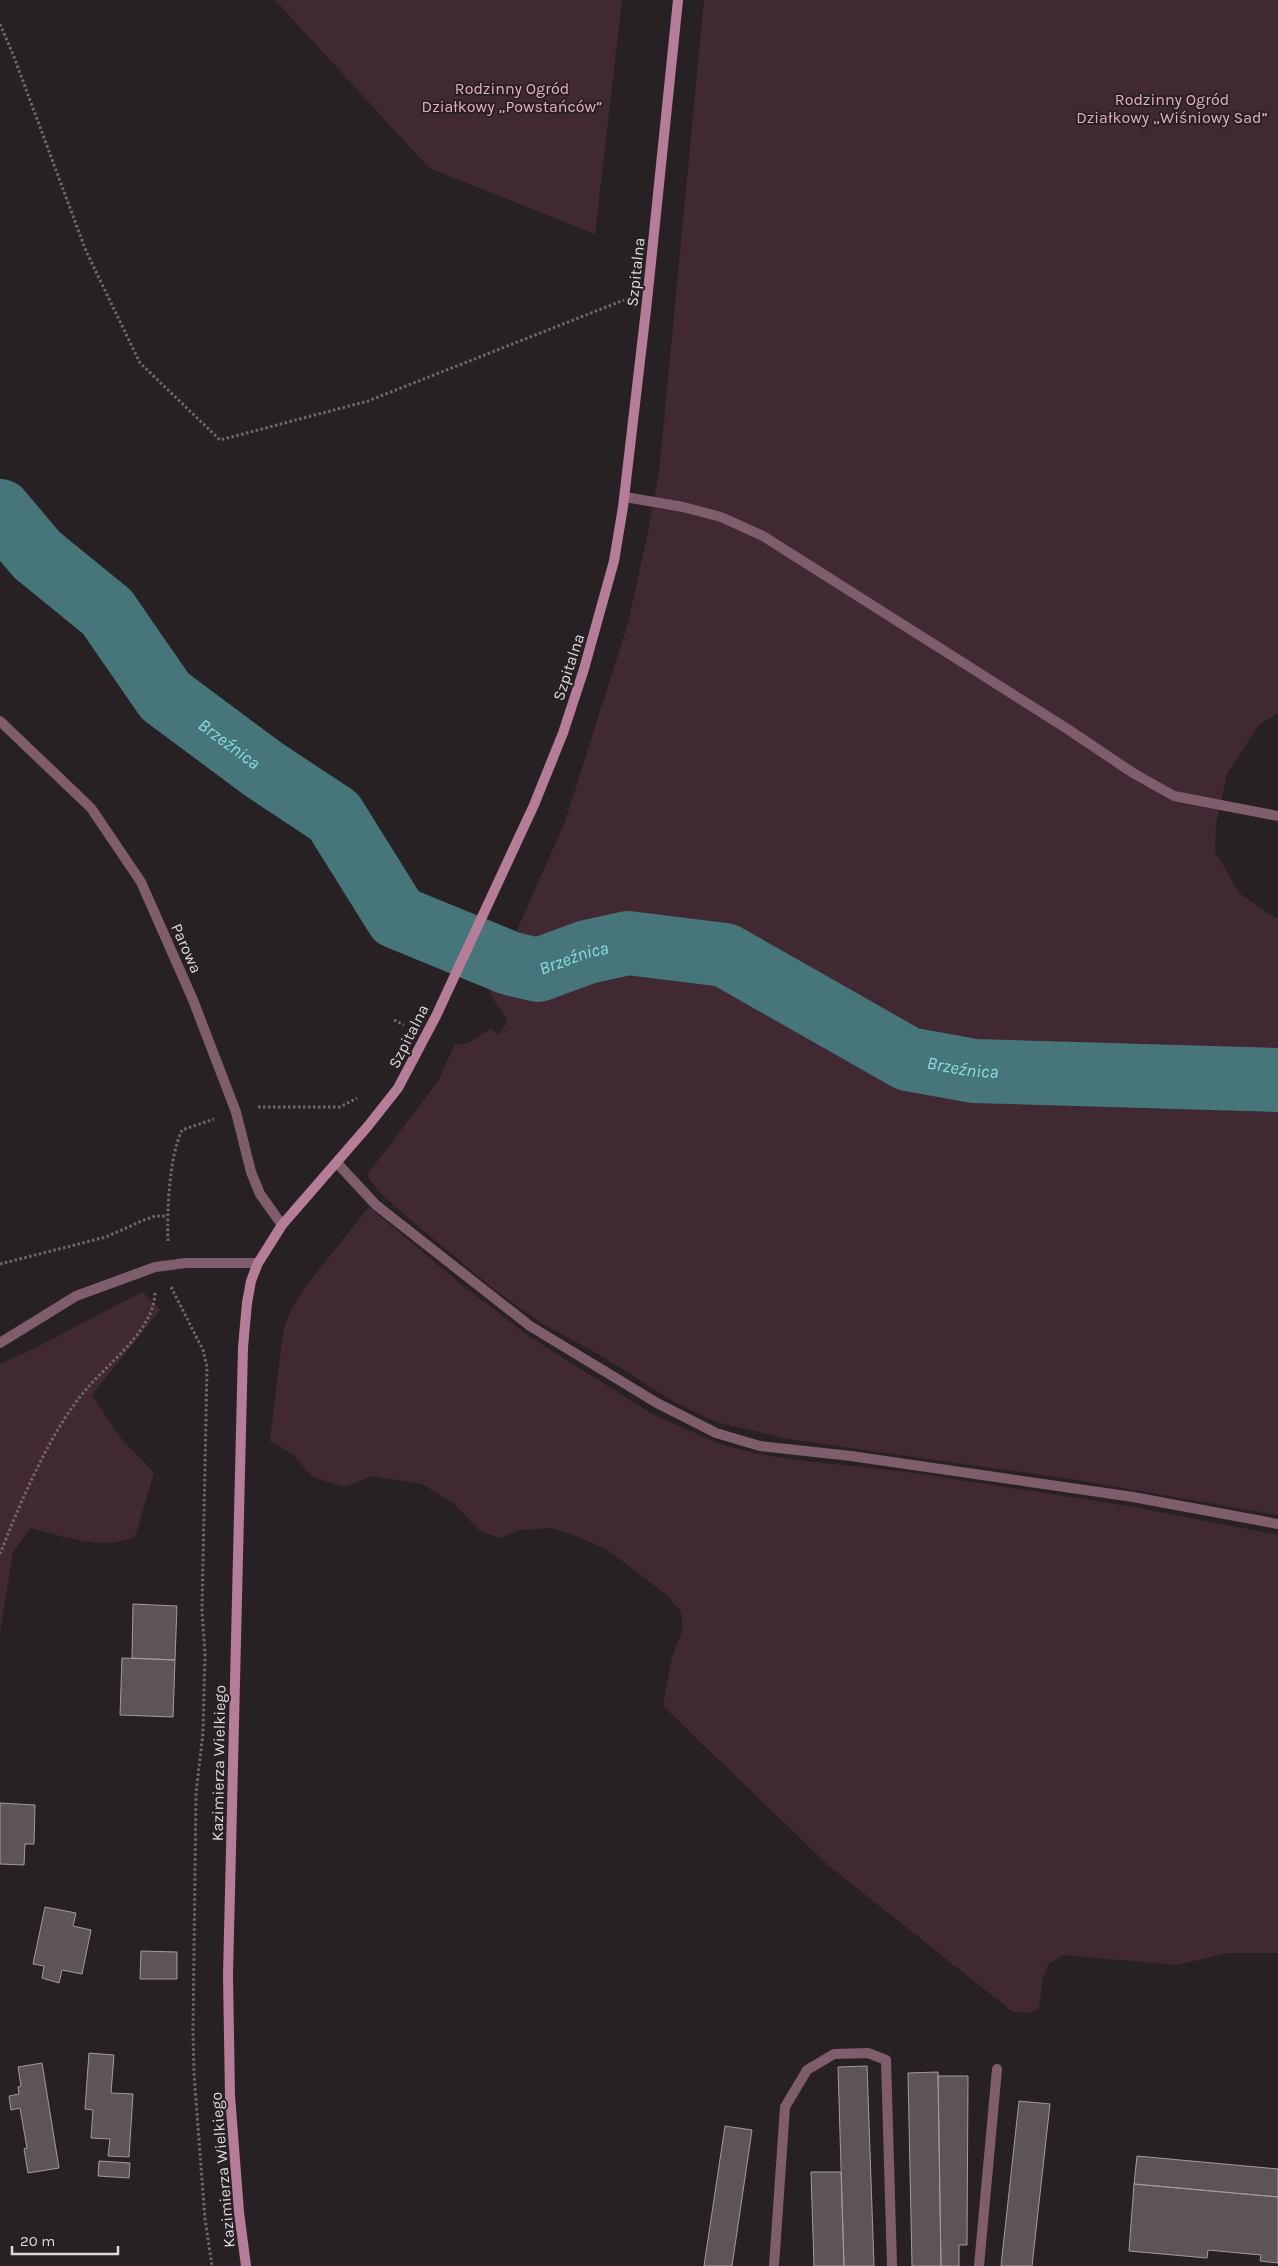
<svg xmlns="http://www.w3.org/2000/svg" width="1278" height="2266" viewBox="0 0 1278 2266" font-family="Karla,sans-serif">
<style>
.green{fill:#412934}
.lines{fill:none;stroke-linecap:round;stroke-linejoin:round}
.river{stroke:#46767a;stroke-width:64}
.building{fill:#5d5458;stroke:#a49a9e}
.path{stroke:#6f686b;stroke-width:3;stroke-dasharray:2.5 2.5;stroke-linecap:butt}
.lane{stroke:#805d6d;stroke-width:10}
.street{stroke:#805d6d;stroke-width:10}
.secondary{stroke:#b57d97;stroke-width:10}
.labels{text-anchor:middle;stroke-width:4;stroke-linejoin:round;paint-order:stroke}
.park-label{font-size:16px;fill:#e9aac6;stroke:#282124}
.street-label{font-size:16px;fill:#dfdadc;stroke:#282124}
.water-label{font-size:18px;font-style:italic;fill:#89dde4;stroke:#282124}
</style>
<rect width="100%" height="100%" fill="#282124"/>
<path class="green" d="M275 0H622L595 234 429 168Z
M704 0H1278V713L1259 725 1227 774 1216 824 1215 851 1239 893 1275 918H1278V1515L1077 1480 788 1439 716 1422 671 1400 603 1357 543 1324 495 1290 400 1211 377 1190 367 1175 438 1081 455 1044C471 1047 477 1035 491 1029L498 1034 504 1028 507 1019 489 993 565 822 628 623 649 527 659 473Z
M369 1207 462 1285 530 1337 654 1415 717 1443 753 1453 796 1460 915 1473 1129 1506 1278 1535V1953H1227L1177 1965 1063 1955 1048 1965 1043 1978 1039 2008 1030 2013 1013 2012 828 1865 663 1706 672 1657 683 1629 681 1612 668 1596 608 1550 571 1534 550 1528 520 1530 500 1538 480 1531 453 1503 422 1484 373 1476 344 1487 313 1477 292 1454 270 1441 281 1348 284 1328 291 1310 306 1286Z
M143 1292 160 1310 92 1395 119 1436 154 1473 135 1537C101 1551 64 1536 30 1528L13 1552 0 1633V1364C49 1343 95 1315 143 1292Z"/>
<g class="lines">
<path class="river" id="s1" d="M0 511 37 555 107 612 165 696 263 769 334 816 397 917 509 963 538 970 587 952 628 943 725 955 908 1059 974 1071 1278 1080"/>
</g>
<path class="building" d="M133 1604 177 1606 175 1660 132 1658Z
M122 1658 175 1660 173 1717 120 1715Z
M0 1803 35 1805 34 1844H25L24 1865 0 1864Z
M45 1907 76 1913 73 1926 91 1930 82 1974 62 1970 59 1983 42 1978 44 1966 33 1964Z
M141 1951 177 1952V1979H140Z
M89 2053 114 2055 111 2093 133 2094 129 2157 108 2156 110 2139 91 2138 93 2110 85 2109Z
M42 2063 59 2168 28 2173 24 2149 27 2148 20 2108 11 2110 9 2096 19 2094 18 2087 21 2086 18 2067Z
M867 2066 874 2266H844L838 2067Z
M938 2072 941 2266H912L908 2073Z
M938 2076H968L967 2245H959V2266H941Z
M1019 2101 1050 2104 1032 2266H1001Z
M725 2126 752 2130 732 2266H704Z
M1137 2156 1278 2169V2197L1134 2184Z
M99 2161 130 2163 129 2178 98 2176Z
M811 2172H841L844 2266H814Z
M1134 2184 1278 2197V2263L1260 2261 1261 2255 1208 2250 1207 2258 1129 2251Z"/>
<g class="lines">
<path class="path" d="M0 24 14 57 86 251 140 363 220 440 368 401 624 300
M394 1020 404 1025
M258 1107H340L357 1098
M168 1241C167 1211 169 1157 182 1130L214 1119
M0 1264 106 1237 144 1220 155 1216H167
M171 1287 203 1350 207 1367 202 1611 205 1654 203 1733 196 1793 193 2030 194 2074 205 2219 212 2266
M0 1554C20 1503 52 1427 89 1386 111 1361 155 1328 155 1292"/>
<path class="lane" d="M625 497 683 507 721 517 763 536 1069 730 1133 773 1174 796 1278 816
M0 721 91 808 141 882 193 1000 236 1112 251 1172 260 1194 282 1225
M337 1163 376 1205 530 1326 657 1403 716 1433 760 1446 851 1456 1133 1497 1278 1524
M774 2266 785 2107 807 2070 834 2054 868 2053 886 2060 892 2266
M979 2266 997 2069"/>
<path class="street" d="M0 1343 76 1296 155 1267 186 1263H258"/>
<path class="secondary" d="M246 2266 239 2212 230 2096 228 1975 243 1347 247 1303 251 1281 258 1263 282 1225 368 1126 398 1088 436 1016 534 805 563 733 584 669 614 561 623 507 647 301 678 0"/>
</g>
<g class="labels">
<g class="park-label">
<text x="512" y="94">Rodzinny Ogród<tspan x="512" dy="18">Działkowy „Powstańców”</tspan></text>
<text x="1172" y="105">Rodzinny Ogród<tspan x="1172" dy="18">Działkowy „Wiśniowy Sad”</tspan></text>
</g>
<g class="street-label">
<text transform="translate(635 272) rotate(-84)" y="6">Szpitalna</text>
<text transform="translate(568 667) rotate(-72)" y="6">Szpitalna</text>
<text transform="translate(187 948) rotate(66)" y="6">Parowa</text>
<text transform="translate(408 1036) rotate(-63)" y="6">Szpitalna</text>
<text transform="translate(218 1763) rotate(-89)" y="6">Kazimierza Wielkiego</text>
<text transform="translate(222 2170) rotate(-95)" y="6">Kazimierza Wielkiego</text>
</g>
<g class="water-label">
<text dy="6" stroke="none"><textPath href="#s1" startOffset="330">Brzeźnica</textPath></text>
<text dy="6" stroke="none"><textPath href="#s1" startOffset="765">Brzeźnica</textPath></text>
<text dy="6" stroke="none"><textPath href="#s1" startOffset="1185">Brzeźnica</textPath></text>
</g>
</g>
<path d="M12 2246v8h106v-8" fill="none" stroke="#dfdadc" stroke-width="2.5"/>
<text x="20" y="2246" font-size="15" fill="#dfdadc" stroke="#282124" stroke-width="4" paint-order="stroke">20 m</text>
</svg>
